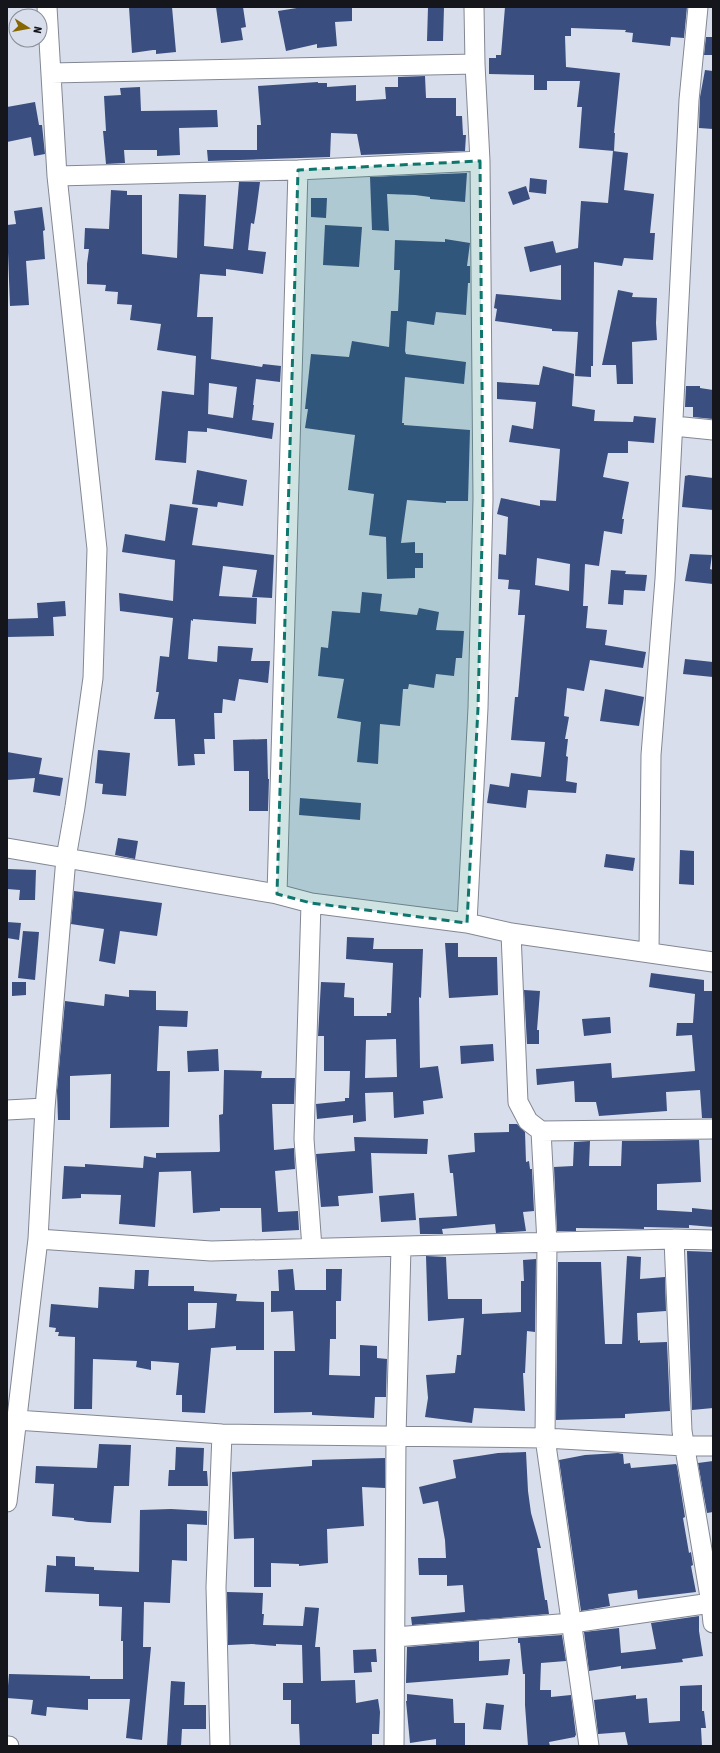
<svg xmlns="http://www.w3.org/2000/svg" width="720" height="1753" viewBox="0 0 720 1753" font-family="'Asap Condensed',sans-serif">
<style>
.building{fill:#3a4e7f;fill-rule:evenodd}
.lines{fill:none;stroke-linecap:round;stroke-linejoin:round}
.minor-casing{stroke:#828793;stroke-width:21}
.minor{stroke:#fff;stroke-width:19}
.marked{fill:#0f766e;fill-opacity:0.2;stroke:#0f766e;stroke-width:3;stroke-dasharray:8 5;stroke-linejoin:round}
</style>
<rect width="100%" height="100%" fill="#d8deeb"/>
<path class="building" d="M129 7H172L176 52 156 54V50H153L132 53Z
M216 7H243L246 27 241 28 243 40 221 43Z
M303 7H352V21L335 22 337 46 317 48V44L286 51 278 11Z
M428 7H444L443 41H427Z
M505 7H687L684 38 671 37 670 46 632 42 633 33 625 32 626 30 571 28V36H565L566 67 620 73 614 133H615L614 151 579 148 582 107H577L580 81H547V90H534V75L489 74V58H496V55H501Z
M706 37H713V55H704Z
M705 70 713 71V129L699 128 700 97Z
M425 76 426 98H456V116H462L463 135H466L465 151 361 155 357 134 331 133 330 157 208 161 207 150H257V125H261L258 86 318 82V83H327V87L356 85V101L386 99 385 87H398V77Z
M140 87 141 111 217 110 218 127 179 128 180 155 157 156V150H124L125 163 106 164 103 131H106L104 96 121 95 120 88Z
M35 102 39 125H42L45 154 34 156 31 137 7 142V107Z
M613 151 628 153 624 190 654 194 650 233H655L653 260 624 258 622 266 594 262 593 366H591V377L575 376 578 332 552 331V329L495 321 497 309 494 308 496 294 561 300V265L530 272 524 247 553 241 556 253 578 248 581 201 608 203Z
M467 173 465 202 430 199V197L415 195 387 194 389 231 372 230 370 177Z
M530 178 547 180 546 194 529 192Z
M239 182H260L256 212 254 224 251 223 248 250 266 252 263 274 226 269V276L200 274 197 317H213L211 359 262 367 263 364 281 366 280 382 256 379 253 405H254L252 420 274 423 272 439 207 428V432L188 431 186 463 155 460 162 391 194 395 196 356 157 350 161 324 130 320 132 305 117 304 118 292 105 291 106 285 87 284V264L89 249H84L85 228 109 229 111 190 127 191V195H142V254L177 258 179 194 206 195 204 246 233 249ZM209 383 237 387 233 418 208 414Z
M526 186 530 199 513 205 508 192Z
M311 198H327L326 218 311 217Z
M42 207 45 230 43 231 45 259 26 261 29 305 10 306 7 225 16 224 14 211Z
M325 225 362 227 359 267 323 265Z
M445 239 470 243 467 266H470V283H468L466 315 436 312 434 325 407 321 405 351 406 354 466 362 464 384 405 377 402 423H404V425L470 430 468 501H446V503L407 500 401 543 415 542V553H423V568H415V578L387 579 386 537 369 535 374 494 348 490 355 435 305 428 308 409H305L311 354 349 357 352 341 389 347 391 311H398L400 270H394L395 240 445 242Z
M618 290 633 293 632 297 657 298 656 323 657 340 632 342 633 384H617L616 365H602Z
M543 366 574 374 572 406 595 410 594 421 633 422 634 416 656 418 654 443 628 441V453H608L603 477 629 482 622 519H624L622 534 604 531 599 566 585 564 583 606H588L586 628 607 630 605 645 646 652 643 668 590 660 584 691 567 688 564 716 569 717 565 739H568L566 756 568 757 566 781 577 783 576 793 528 790 526 808 487 803 490 784 509 787 511 773 541 777 545 742 511 740 515 697H518L525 615H518L520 590 508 589 509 580 498 579 499 554 506 555 508 517 497 514 501 498 540 506V500L556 501 560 449 509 442 512 425 533 429 536 402 497 399V382L539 385ZM537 558 570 564 569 591 535 585Z
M686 386H700V388L713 390V419L693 417V407H685Z
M197 470 247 480 243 506 218 502 217 507 192 504Z
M689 475 713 478V510L682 507 685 476Z
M170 504 198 508 192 545 274 555 272 598 252 597 257 570 223 566 219 596 257 598 256 624 193 619V621L191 620 188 659 217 662 218 646 253 648 251 661H270L268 683 239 679 235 701 223 699 222 713H214L215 739H204L205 754H194L195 765 178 766 175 719H154L159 692H156L160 656 169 657 173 618 120 611 119 593 173 601 175 560 122 552 125 534 165 541Z
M690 554 712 555 710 569 713 570V584L685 581Z
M611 570 626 571 625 574 647 575 645 591 624 590 623 605 608 604Z
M362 592 382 594 380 611 417 615 419 608 439 612 436 630 464 631 462 658H456L454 676 436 674 434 688 409 684 408 689H403L400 726 380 724 378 764 357 762 361 722 337 718 344 679 318 676 321 647 328 648 332 611 360 613Z
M65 601 66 616 53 617 54 636 7 637V619L38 618 37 603Z
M685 659 713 662V677L683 674Z
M605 689 644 697 639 726 600 721Z
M267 739 268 779H269L268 811H249V771H234L233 740Z
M98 750 130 753 126 796 102 794 103 784 95 783Z
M7 752 42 758 39 774 63 778 60 796 33 792 35 778 7 780Z
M300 798 361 803 360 820 299 815Z
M118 838 138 841 135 859 115 855Z
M680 850 694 851V885L679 884Z
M606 854 635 858 633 871 604 867Z
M7 869 36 870 35 900H19L20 890 7 889Z
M74 891 162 903 157 936 120 931 115 964 99 961 104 929 71 924Z
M7 922 21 923 19 940 7 938Z
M23 931 39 932 35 980 18 978Z
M347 937 374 938 373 949H423L421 998 419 997 420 1068 438 1066 443 1098 423 1101 424 1114 394 1118 393 1092 365 1093 366 1121 353 1123V1115L317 1119 316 1104 345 1101V1098H349L350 1071H324V1036H318L321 982 345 983 344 997 354 998V1016H387V1013H391L393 963 346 959ZM396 1039 397 1077 365 1078 366 1040Z
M445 943H458V957H497L498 995 449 998Z
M651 973 704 980V991H713V1118H702L700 1090 666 1092 667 1111 599 1116 596 1102H575L574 1081 537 1085 536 1069 611 1063 612 1078 695 1071 692 1035 676 1036 677 1023H693L695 994 649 987Z
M12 982H26V995L12 996Z
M129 990 156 991V1010L188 1011 187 1027 159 1026 157 1071H170L169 1127 110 1128 111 1074 70 1076V1120H58L57 1091 65 1001 104 1006 105 994 129 997Z
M524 990 540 991 537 1030H539V1044H527Z
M610 1017 611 1033 584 1036 582 1019Z
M493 1044 494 1061 461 1064 460 1046Z
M218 1049 219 1071 188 1072 187 1051Z
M224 1070 262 1071 261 1078H295L294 1104H272L274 1150 294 1148 295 1169 275 1171 278 1212 298 1211 299 1230 262 1232 261 1208H220V1211L193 1213 191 1171 159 1172 155 1227 119 1224 121 1195 81 1194V1198L62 1199 64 1166 85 1167V1164L143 1168 144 1156 156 1158V1153L219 1152 220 1151 219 1115 223 1114Z
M509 1124H517L525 1132 526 1162 529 1161 530 1169H532L534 1211 523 1212 526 1231 496 1233 495 1224 442 1229 443 1234H420L419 1218 457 1216 453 1173H450L448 1155 475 1152 474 1133 509 1132Z
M354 1137 428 1139 427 1154 371 1153 373 1193 338 1196 339 1206 321 1207 316 1154 355 1151Z
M699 1140 701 1182 657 1184V1210L692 1212V1208L713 1210V1227L689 1225V1228L644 1227V1229L576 1228V1231H557L554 1167 573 1166 574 1142 590 1141 589 1166H621L622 1141Z
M414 1193 416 1220 381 1222 379 1196Z
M687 1251 713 1252V1408L692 1410Z
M426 1256 446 1257 448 1299H482V1314L521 1312V1281H524L523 1260 536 1259 535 1332 527 1331 525 1373H523L525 1411 474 1408 472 1423 425 1417 428 1398 426 1375 455 1373 457 1355H461L464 1318 428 1321Z
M627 1256 641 1257 640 1279 665 1277 666 1311 637 1313 638 1341 640 1340V1343L667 1342 670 1411 625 1414V1418L556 1420 558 1262H601L605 1344H622Z
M293 1269 295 1290H326V1269H342L341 1301H336V1339H330L329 1375 360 1376V1345L377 1346V1358L387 1359 386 1397H375L374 1418 312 1415V1412L274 1413V1351H295L293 1311 271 1312V1291H279L278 1270Z
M135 1270H149L148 1286H194V1291L237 1294 236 1301 264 1302V1350H236V1346L211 1348 205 1413 182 1412V1395H176L179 1363 151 1361V1370L136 1367 137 1361 93 1359 92 1409H74L75 1337 58 1336 59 1332H55L56 1328 49 1327 51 1304 98 1308 99 1287 134 1289ZM188 1303H217L215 1328 188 1330Z
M99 1444 131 1445 129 1486H114L111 1523 88 1522 74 1520V1518L52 1516 54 1484 35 1483 36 1466 97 1468Z
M176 1447 204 1448 203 1471H207L208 1486H168L169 1470H175Z
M526 1452 528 1491 531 1513 541 1548H537L545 1600H547L549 1614 412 1625 411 1617 465 1612 463 1585 447 1586V1575H419L418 1558H446L445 1540 438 1501 423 1504 419 1487 456 1478 453 1460 498 1453Z
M618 1453 623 1454 624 1464 630 1463 631 1468 676 1464 677 1466 685 1517 683 1518 689 1553 691 1552 693 1565 691 1566 696 1592 638 1599 637 1590 608 1594 610 1606 581 1611 559 1460 585 1455Z
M385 1458V1488L362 1487 364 1526 327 1529 328 1563 299 1566V1564L271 1563V1587H254V1538L234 1539 232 1472 312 1466V1460Z
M713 1461V1512L707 1513 698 1463Z
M171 1509 207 1511V1525L187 1524V1561L172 1560 170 1603 144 1602 143 1647H151L142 1740 126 1738 130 1699H88V1710L47 1707 46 1716 31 1714 33 1700 7 1698 9 1674 90 1676V1679H123V1641H121L122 1607 99 1606V1594L45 1592 47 1565 56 1566V1556L75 1557V1566L94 1567V1570L139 1572 140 1510Z
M227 1592 263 1593 262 1614H264L263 1625 303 1626 305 1607 319 1608 315 1647H320L321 1681 355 1680 356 1703 378 1699 380 1712 379 1734H372V1746H300L299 1724H291V1700H283V1683H303L302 1645 276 1644V1646L252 1644 228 1645Z
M699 1616V1631L703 1656 682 1659 683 1662 621 1669V1666L589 1671 584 1632 619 1628 621 1653 656 1649 651 1623Z
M562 1635 566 1661 541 1663 540 1690H551V1697L571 1695 576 1735 575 1736V1737L549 1742 550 1746H528L525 1705V1674H523L520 1643H518V1638Z
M479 1641V1661L510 1659 508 1675 406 1683 407 1647Z
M376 1649 377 1662H371L372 1672 354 1673 353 1650Z
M171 1681 185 1682 184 1705H206V1729H182L181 1746H167Z
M702 1685V1711H704L706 1728H701L702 1746H628L625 1732 598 1734 594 1700 636 1695V1699L647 1698 649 1723 680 1721V1686Z
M407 1694 453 1699 454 1723H465V1746H436V1739L410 1743 406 1701H407Z
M486 1703 504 1705 501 1730 483 1729Z"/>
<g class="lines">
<defs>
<path id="minor" d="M51 73 475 64
M57 176 298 170 480 161
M674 426 713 430
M7 848 277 894 311 903 467 923 511 933 713 962
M277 894 298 170
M311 903 304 1139 312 1248
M467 923 478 708 483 499 480 161 475 64 474 7
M511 933 518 1102 528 1121 541 1131 547 1243 545 1438 589 1746
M649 953 651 755 665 579 689 100 698 7
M7 1110 45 1108
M541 1131 713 1129
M38 1239 211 1251 674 1239 713 1240
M674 1239 682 1431 711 1603 713 1623
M16 1420 222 1434 545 1438 684 1446H713
M7 1502 38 1239 45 1108 66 858 75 807 93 678 97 549 57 176 47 7
M395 1637 572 1623 711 1603
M7 1746H9
M220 1746 216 1587 222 1434
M394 1746 396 1437 401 1247"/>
</defs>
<use href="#minor" class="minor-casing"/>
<use href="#minor" class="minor"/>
</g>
<path class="marked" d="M480 161 483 499 478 708 467 923 311 903 277 894 298 170Z"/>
<rect width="720" height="1753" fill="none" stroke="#14161b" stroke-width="16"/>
<g transform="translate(28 28) rotate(101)"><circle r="19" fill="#d8deeb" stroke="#8a8e98"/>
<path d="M0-3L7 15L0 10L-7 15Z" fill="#886703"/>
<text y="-6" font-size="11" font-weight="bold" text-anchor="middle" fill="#14161b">N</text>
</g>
</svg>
